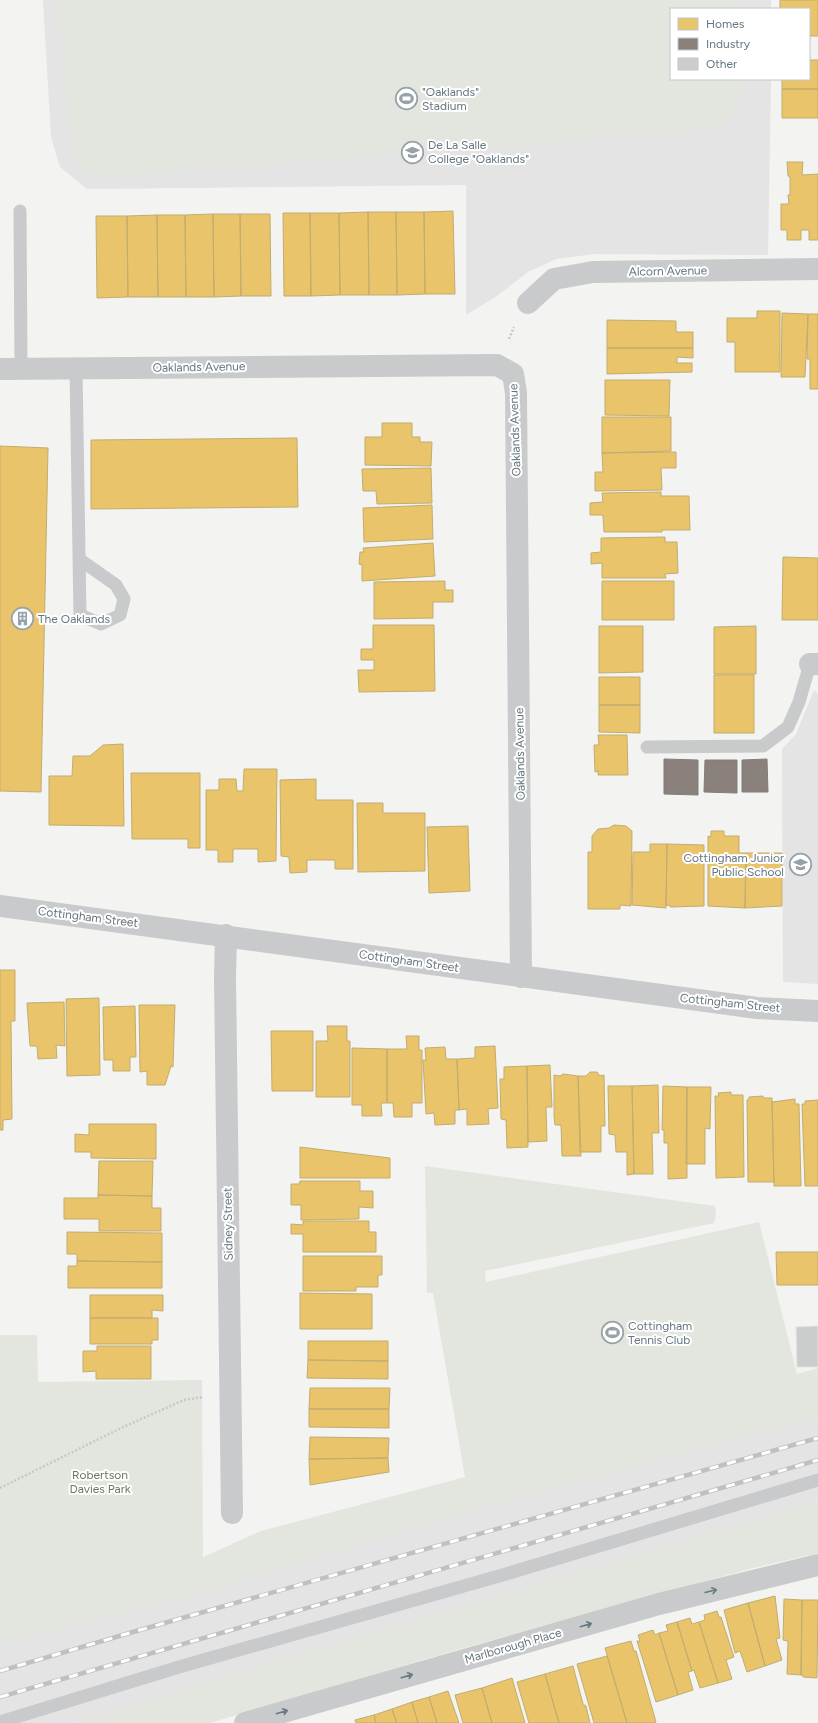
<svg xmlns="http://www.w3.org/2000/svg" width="818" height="1723" viewBox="0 0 818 1723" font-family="Figtree,sans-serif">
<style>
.built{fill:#e3e4e3}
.green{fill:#e2e6df}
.homes{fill:#e9c46a;stroke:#c1ad71}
.industry{fill:#8a817c;stroke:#7f7e7d}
.building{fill:#cbcccc;stroke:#e2e2e1}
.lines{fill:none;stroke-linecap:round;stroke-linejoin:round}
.path{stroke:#c7c8c8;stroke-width:2.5;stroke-dasharray:2 2;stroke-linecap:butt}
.lane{stroke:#c8cacb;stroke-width:13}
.street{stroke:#c8cacb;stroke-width:22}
.rail-casing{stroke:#bfc0c1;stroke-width:4.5}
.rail{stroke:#fff;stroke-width:3;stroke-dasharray:9;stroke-linecap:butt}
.oneway{stroke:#697a84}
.labels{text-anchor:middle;stroke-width:4;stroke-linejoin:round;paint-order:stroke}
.poi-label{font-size:12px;fill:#647680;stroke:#fff;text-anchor:start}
.street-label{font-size:12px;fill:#647680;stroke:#fff}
.park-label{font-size:12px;fill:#687862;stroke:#fff}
</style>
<rect width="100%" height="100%" fill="#f3f3f1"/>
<path class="built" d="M43 0H771V9H671V79H771L768 255 594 254 556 259 528 272 497 296 466 315V185L87 189 60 167 51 137Z
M814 690 818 694V984L783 982 782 749 796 734Z
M818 1417V1501L76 1723H0V1645L201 1593 463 1513Z"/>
<path class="green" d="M58 0H738V9H671V79H743C744 96 736 117 719 124 710 128 698 129 688 131L103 177 86 173 72 155Z
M425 1166 715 1206 716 1213 714 1223 485 1271 486 1282 759 1222 797 1374 818 1368V1417L463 1513 201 1593 0 1645V1335H37L38 1382 202 1380 203 1557 261 1531 465 1477 433 1293H427Z
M818 1501V1553L753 1568 453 1651 210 1723H76L196 1685Z"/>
<path class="homes" d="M780 0H818V36H809V9H780Z
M809 60H818V89H782V79H809Z
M782 89H818V118H782Z
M787 162H803L802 175 818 174V240H809V230H801V240H787V230H781V204H789L788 195H790V177L788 176Z
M453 211 455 294H425L424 212Z
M368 212H396L397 295H369Z
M368 212 369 295H340L339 213Z
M396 212H424L425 294 397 295Z
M283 213H310L311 296H284Z
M310 213H339L340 295 311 296Z
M213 214H240L241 296 214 297Z
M213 214 214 297H186L185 215Z
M240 214H270L271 296H241Z
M157 215H185L186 297H158Z
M157 215 158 297H128L127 216Z
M96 216H127L128 297 97 298Z
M757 311H780V372H735V342H727V318H757Z
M782 313 808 314 805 377H781Z
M808 314H818V389H810V359H807Z
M607 320 676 321V332H693V348H607Z
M607 348H693V358L677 357V363H692V372L607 374Z
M605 380H670L669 416 605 415Z
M602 417H671V451L602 453Z
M382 423H412V437H420V442H432L431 466 365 465V437H382Z
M297 438 298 507 91 509V440Z
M0 446 48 448 41 792 0 791Z
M676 452V468H661L662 490 595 491V472H603L602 453Z
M431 468 432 503 377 504 376 491H363L362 469Z
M661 492V496H689L690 530H662V532H604L603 515H590V503L603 502 602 493Z
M432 505 433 539 364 542 363 508Z
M665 537V542H677L678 573 665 574 666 578H602V563L591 564V553L601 552V538Z
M433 543 435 576 362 581V565L359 564 360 552H364L363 548Z
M783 557 818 558V620H782Z
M445 581V590H453V602H433V618L374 619V582Z
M602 581H674V620H602Z
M373 625H434L435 691 359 692 358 670H374V660H361V649H373Z
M599 626H643V672L599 673Z
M756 626V674H714V627Z
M714 675H754V733H714Z
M599 677H640V705H599Z
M599 705H640V733L599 732Z
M598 735H627L628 775H598V771L595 772 594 745H599Z
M123 744 124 826 49 825V776H72L73 756H90L103 745Z
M244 769H277L276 861 258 862V849H233V862H218V850H206V790H219V779H236L237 791H243Z
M131 773H200V848H188V839H132Z
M316 779V800H353V869H335V860H307V872L290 873 289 857 281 856 280 780Z
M357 803H383V813H425V871L358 872Z
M614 825 626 826 632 831 631 906 620 905V909H588V852H592V836L598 829 609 828Z
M468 826 470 891 429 893 427 827Z
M711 831H724V836H739V853H746L745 908 708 906V836L711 837Z
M650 844H667L666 908 632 905 633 852H650Z
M667 844 704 845V906L670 907 671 906 666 905Z
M746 853H782V906L745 908Z
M0 970H15V1021H11L12 1119 3 1120V1130H0Z
M99 998 100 1075 67 1076 66 999Z
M64 1002 65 1046 56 1045 57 1058 38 1059 37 1046H30L27 1003Z
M139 1005H175L173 1067 171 1066 165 1085H147V1071L140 1072Z
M135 1006 136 1057H130V1071H113V1060H104L103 1007Z
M327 1026H347V1041H350V1097H316V1041H328Z
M271 1031H313V1091H272Z
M406 1036H419V1050H422V1103H412V1117H394L393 1103H387V1049H407Z
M495 1046 498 1108 488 1109 489 1124 467 1125V1109L459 1110 457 1059 475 1058V1047Z
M445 1047 446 1059H457L459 1110H455V1124L435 1125 434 1113 426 1114 423 1060H426L425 1048Z
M352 1048 387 1049V1103H381L382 1116H362V1105H352Z
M550 1065 552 1107H546L547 1141 528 1142 527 1066Z
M527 1066 528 1147 507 1148 506 1120 501 1119 500 1079H504V1067Z
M590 1072H597L600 1076 604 1075 605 1126H601V1152H580L578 1076H586Z
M563 1074 578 1076 581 1156H562L561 1125H555L554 1116V1075L560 1076Z
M658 1085 659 1133H652L653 1174H634L632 1086Z
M608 1086H632L634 1174 627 1175V1152H616L615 1135 609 1134Z
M663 1086 687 1087V1178L668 1179V1143H664V1130H662Z
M687 1087H711L710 1129 705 1128V1164H686Z
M731 1092V1095H743L744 1177 716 1178 715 1096H719L718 1093Z
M763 1096V1098H772L774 1182H748L747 1100 749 1099V1097Z
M795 1099V1104H799L801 1186H774L772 1102Z
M818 1100V1186H805L802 1104H805V1101Z
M89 1124H156V1159L91 1158V1152H75V1134L89 1135Z
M300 1147 390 1158V1178H300Z
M99 1161H153L152 1196 98 1195Z
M300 1181H360V1191H373V1208L359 1207V1219L301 1220V1205H291V1184H299Z
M98 1195 152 1196V1208H161V1231H99V1219H64V1198H98Z
M303 1221H369V1232H376V1252H303V1234H291V1224L303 1225Z
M67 1232 162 1233V1262L77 1261V1254H67Z
M776 1252H818V1285H777Z
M303 1256H382V1275H378V1287H356V1291H303Z
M77 1261 162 1262V1288H68V1266H77Z
M300 1293 372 1294V1329H300Z
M90 1295H163V1311L152 1310V1318H90Z
M90 1318H158V1340H152V1344H90Z
M308 1341H388V1361L308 1360Z
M97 1346H151V1379H96V1371L83 1372V1351H97Z
M308 1360 388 1361V1379L307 1378Z
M310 1388H390L389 1409H309Z
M309 1409H389V1428L309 1427Z
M310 1437 389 1438 388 1458 309 1459Z
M388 1458 389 1472 310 1485 309 1459Z
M775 1596 780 1638 776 1639 782 1660 765 1666 748 1603Z
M784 1599 802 1600 801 1675 787 1674 788 1641 783 1640Z
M802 1600H818L817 1678 803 1677V1675H801Z
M748 1603 765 1666 747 1672 740 1651 735 1653 724 1610Z
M717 1611 719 1617H721L734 1657 726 1660 732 1679 718 1683 699 1622 705 1620 704 1615Z
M690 1618 692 1624 699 1622 718 1683 700 1688 694 1670 692 1671 677 1622Z
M677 1622 692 1671 688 1672 693 1690 678 1695 659 1633 668 1631 666 1625Z
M653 1630 655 1635 659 1633 678 1695 656 1702 637 1641H640L638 1635Z
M631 1641 634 1651H636L656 1722 653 1723H627L605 1648Z
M607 1656 627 1723H594L577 1664Z
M573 1666 583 1704 586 1706 590 1723H559L545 1674Z
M545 1674 559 1723H529L517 1682Z
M512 1678 525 1723H492L482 1688Z
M482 1688 492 1723H463L455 1695Z
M448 1691 459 1723H437L429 1697Z
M429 1697 437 1723H418L412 1702Z
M412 1702 418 1723H397L392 1709Z
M392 1709 397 1723H376L374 1715Z
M374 1715 376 1723H356L355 1720Z"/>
<path class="industry" d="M664 759 698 760V795L664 794Z
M767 759 768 792H742V760Z
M705 760H737V793L704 792Z"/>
<path class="building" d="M818 1326V1367H797L796 1327Z"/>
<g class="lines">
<path class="path" d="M509 339 514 327
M0 1488 121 1428 184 1400 203 1397"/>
<path class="lane" d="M20 211 21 369
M76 369 80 615 101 624 120 615 124 599 116 585 79 559
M647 747 763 746 788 727 799 702 810 664
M0 1722 179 1667 506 1574 818 1480"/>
<path class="street" d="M528 303 554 279 593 272 818 269
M0 369 497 365 513 374 516 393 521 977
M810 664H818
M0 906 757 1008 818 1011
M226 935 225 978 232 1513
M245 1723 659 1604 818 1565"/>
<defs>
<path id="rail" d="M0 1671 133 1632 818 1438
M0 1697 818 1460"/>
</defs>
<use href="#rail" class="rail-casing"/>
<use href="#rail" class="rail"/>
</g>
<defs><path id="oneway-shaft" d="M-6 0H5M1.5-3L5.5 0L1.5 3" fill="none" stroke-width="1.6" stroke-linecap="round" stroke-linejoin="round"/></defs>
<g class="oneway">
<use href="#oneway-shaft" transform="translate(711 1591) rotate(-14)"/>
<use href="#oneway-shaft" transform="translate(586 1625) rotate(-16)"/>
<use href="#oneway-shaft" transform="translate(407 1676) rotate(-16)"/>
<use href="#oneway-shaft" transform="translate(282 1712) rotate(-16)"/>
</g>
<defs>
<symbol id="stadium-ring" viewBox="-11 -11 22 22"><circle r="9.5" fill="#fff" stroke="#96a2a8" stroke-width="1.5"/><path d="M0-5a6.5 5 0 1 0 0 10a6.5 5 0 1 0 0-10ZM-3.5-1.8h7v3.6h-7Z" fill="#96a2a8"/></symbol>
<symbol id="school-ring" viewBox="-11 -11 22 22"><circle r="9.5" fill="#fff" stroke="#96a2a8" stroke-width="1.5"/><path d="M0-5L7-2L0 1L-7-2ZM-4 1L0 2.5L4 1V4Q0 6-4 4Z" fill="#96a2a8"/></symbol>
<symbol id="building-ring" viewBox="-11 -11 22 22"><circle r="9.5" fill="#fff" stroke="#96a2a8" stroke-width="1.5"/><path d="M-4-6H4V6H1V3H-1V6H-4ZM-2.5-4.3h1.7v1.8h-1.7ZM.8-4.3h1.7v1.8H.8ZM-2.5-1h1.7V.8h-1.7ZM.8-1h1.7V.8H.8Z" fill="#96a2a8"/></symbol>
</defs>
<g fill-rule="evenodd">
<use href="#stadium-ring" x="394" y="86" width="25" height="25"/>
<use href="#school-ring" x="400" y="140" width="25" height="25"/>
<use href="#building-ring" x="10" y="606" width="25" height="25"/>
<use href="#school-ring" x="788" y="852" width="25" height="25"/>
<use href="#stadium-ring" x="600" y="1320" width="25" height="25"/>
</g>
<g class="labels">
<g class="poi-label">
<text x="422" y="96">"Oaklands"<tspan x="422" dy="14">Stadium</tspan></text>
<text x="428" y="149">De La Salle<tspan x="428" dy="14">College "Oaklands"</tspan></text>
<text x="38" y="623">The Oaklands</text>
<text x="784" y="862" text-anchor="end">Cottingham Junior<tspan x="784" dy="14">Public School</tspan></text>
<text x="628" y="1330">Cottingham<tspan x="628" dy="14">Tennis Club</tspan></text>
</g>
<g class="street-label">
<text transform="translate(668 271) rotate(-1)" y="4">Alcorn Avenue</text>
<text transform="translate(199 367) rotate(-1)" y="4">Oaklands Avenue</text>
<text transform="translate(515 430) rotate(-92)" y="4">Oaklands Avenue</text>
<text transform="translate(520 754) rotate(-91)" y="4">Oaklands Avenue</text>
<text transform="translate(88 917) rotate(7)" y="4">Cottingham Street</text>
<text transform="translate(409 961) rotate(8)" y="4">Cottingham Street</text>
<text transform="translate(730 1003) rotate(6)" y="4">Cottingham Street</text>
<text transform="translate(228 1224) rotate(-91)" y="4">Sidney Street</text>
<text transform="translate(513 1646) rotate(-16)" y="4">Marlborough Place</text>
</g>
<g class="park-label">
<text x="100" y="1479">Robertson<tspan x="100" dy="14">Davies Park</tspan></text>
</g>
</g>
<rect x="670" y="8" width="140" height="72" fill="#ffffff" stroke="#c1c8cc"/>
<rect x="678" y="18" width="20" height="12" fill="#e9c46a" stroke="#c1c8cc"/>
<text x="706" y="28" font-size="12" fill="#647680">Homes</text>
<rect x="678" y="38" width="20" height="12" fill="#8a817c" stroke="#c1c8cc"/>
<text x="706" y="48" font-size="12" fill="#647680">Industry</text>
<rect x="678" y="58" width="20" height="12" fill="#cbcccc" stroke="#c1c8cc"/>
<text x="706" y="68" font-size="12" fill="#647680">Other</text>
</svg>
